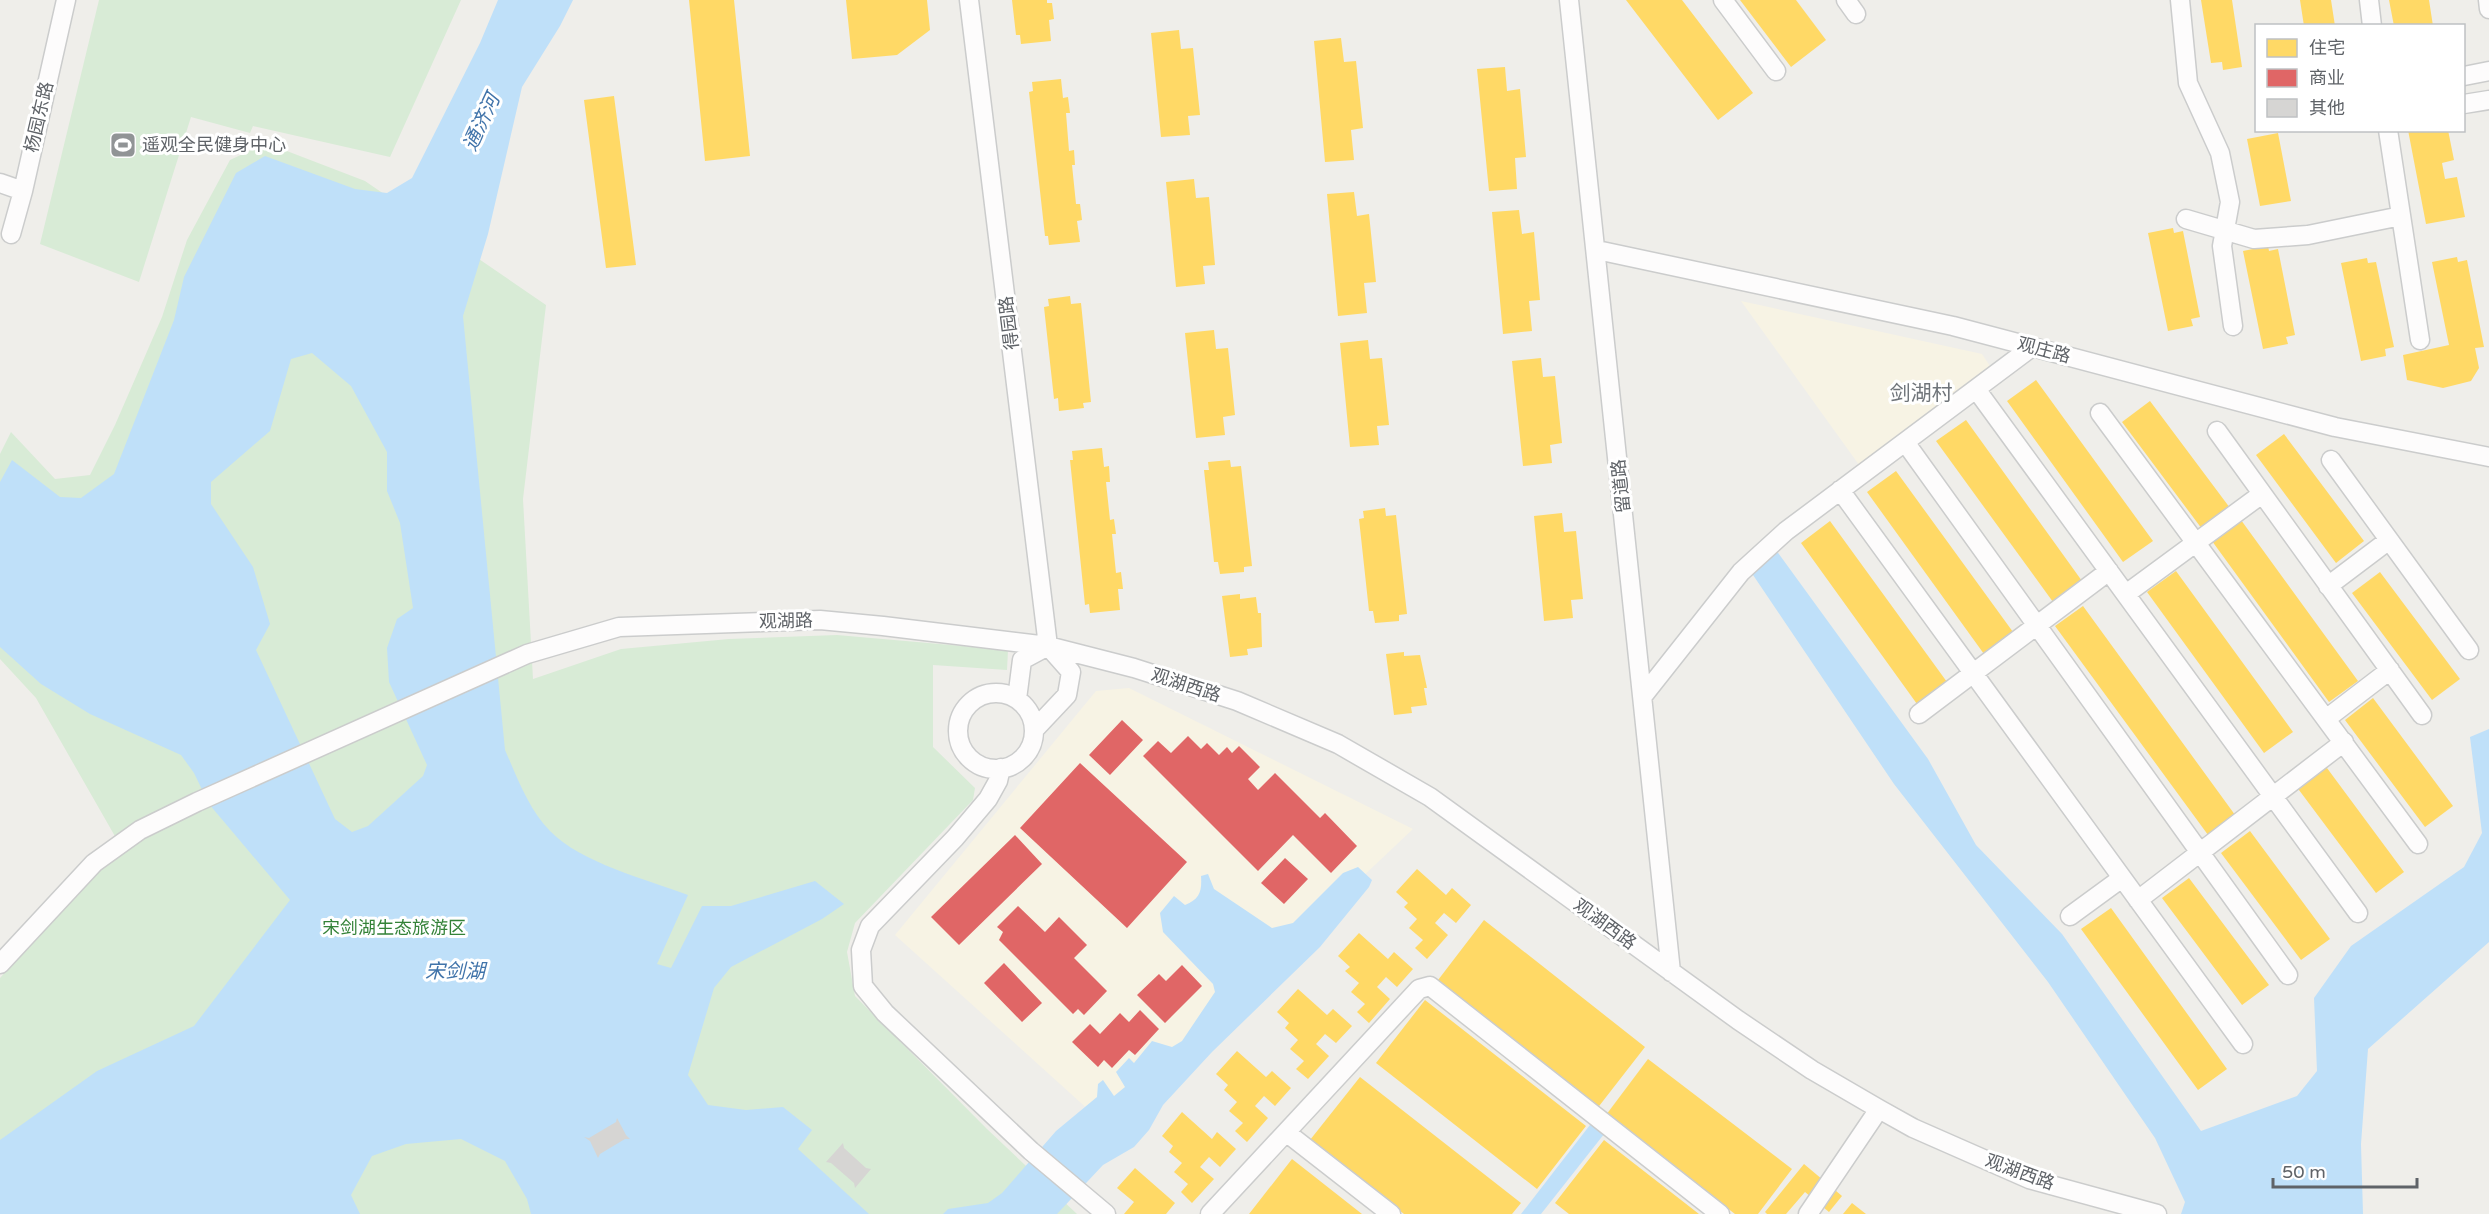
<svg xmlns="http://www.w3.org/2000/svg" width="2489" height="1214" viewBox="0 0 2489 1214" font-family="'Varela Round','Noto Sans SC',sans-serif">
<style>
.commercial{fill:#f7f3e4}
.green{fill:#d8ebd6}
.water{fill:#bfe0f9;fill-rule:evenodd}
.homes{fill:#ffd966}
.shops{fill:#e06666}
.building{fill:#d6d5d3}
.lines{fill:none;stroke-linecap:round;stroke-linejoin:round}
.minor-casing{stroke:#cbcccc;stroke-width:21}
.minor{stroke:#fdfcfc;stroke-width:18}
.labels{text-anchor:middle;stroke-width:6;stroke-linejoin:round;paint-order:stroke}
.street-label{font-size:18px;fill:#5f6368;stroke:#fff}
.poi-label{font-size:18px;fill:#5f6368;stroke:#fff;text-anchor:start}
.park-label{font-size:18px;fill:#348238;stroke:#fff}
.water-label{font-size:20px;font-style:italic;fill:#4174aa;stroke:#fff}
.quarter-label{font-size:21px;fill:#70757a;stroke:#fff}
</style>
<rect width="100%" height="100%" fill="#efeeea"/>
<path class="commercial" d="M1741 301 1982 354 1992 369 1862 469Z
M1129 688 1413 829 1303 933 1112 1131 895 935 1096 691Z"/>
<path class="green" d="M99 0H461L390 157 253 126 250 133 191 117 139 282 40 244Z
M266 143 365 181 546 305 523 499 533 679 621 649 729 639 837 635 1008 650 1007 670 933 665V747L975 788 973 800 855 923 847 952 855 996 987 1129 1077 1214H0V978L120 845 36 698 0 659V454L11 432 55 479 90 475 115 425 162 317 187 240 230 160Z"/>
<path class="water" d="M498 0H573L560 26 522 87 488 234 463 316 505 750C517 777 529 810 550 831 581 863 646 879 688 895L657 964 671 968 702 906H731L815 881 844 904 822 919 731 967 714 988 688 1075 708 1105 746 1110 783 1107 812 1130 798 1149 869 1214H531L527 1199 505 1161 461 1139 406 1144 372 1156 351 1195 360 1214H0V1140L97 1071 194 1026 290 900 209 804 194 773 181 755 90 714 41 684 0 647V482L12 460 60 497 81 498 114 474 174 320 184 277 236 173 265 156 355 189 387 193 412 178 480 43ZM312 353 351 386 387 452V491L400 523 413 608 397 619 387 648 389 682 427 765 423 776 368 826 352 832 335 819 256 650 270 624 253 567 211 504V482L270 431 291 359Z
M1776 550 1928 759 1976 845 2062 934 2201 1131 2297 1096 2317 1071 2314 998 2351 946 2464 867 2482 833 2470 737 2489 729V942L2368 1049 2361 1144 2363 1214H2181L2185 1202 2155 1138 2048 982 1894 784 1751 572Z
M1358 867 1372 880 1369 887 1320 947 1212 1052 1163 1105 1149 1130 1134 1147 1103 1165 1057 1214H943L948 1209 988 1203 1002 1193 1056 1131 1097 1097 1098 1084 1103 1080 1114 1096 1125 1087 1116 1072 1129 1058 1134 1063 1152 1041 1172 1047 1182 1041 1215 992 1213 984 1163 932 1160 913 1174 896 1185 905C1200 899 1202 891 1201 876L1208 874 1214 889 1272 928 1293 923 1343 873Z
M1600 1112 1612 1124 1541 1214H1521Z"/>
<path class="homes" d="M689 0H734L750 156 705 161Z
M846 0H927L930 30 897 55 852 59Z
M1012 0H1047V3H1052L1054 19 1049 20 1051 41 1021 44 1020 35H1016Z
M1626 0H1682L1753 93 1718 120Z
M1740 0H1796L1826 40 1791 67Z
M2201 0H2232L2242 67 2223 70 2222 62 2211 63Z
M2300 0H2331L2335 26H2304Z
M2389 0H2429L2433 26H2394Z
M1179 30 1181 49 1193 48 1200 115 1188 116 1190 135 1161 137 1151 33Z
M1341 38 1344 62 1356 61 1363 128 1351 130 1354 160 1325 162 1314 41Z
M1505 67 1507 91 1520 89 1526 157 1515 158 1517 189 1489 191 1477 69Z
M1061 79 1063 98 1068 97 1070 113H1066L1069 151 1074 150 1075 165H1072L1076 204H1080L1082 220 1077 221 1080 242 1049 245 1048 236H1045L1029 92 1033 91 1032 82Z
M614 96 636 265 606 268 584 100Z
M2408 130H2448L2454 160 2442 163 2445 179 2457 177 2465 217 2426 224Z
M2278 133 2291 201 2260 206 2247 139Z
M1194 179 1196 198 1209 197 1215 265 1203 266 1205 284 1176 287 1166 182Z
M1354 192 1357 216 1369 214 1376 282 1364 283 1367 313 1338 316 1327 194Z
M1519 210 1522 234 1534 232 1540 300 1529 301 1532 331 1503 334 1492 212Z
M2173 228 2174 233 2183 231 2200 317 2191 319 2193 326 2168 331 2148 233Z
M2268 246 2269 251 2278 249 2295 335 2286 337 2288 344 2263 349 2243 251Z
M2457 257 2458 262 2467 260 2484 347 2475 348 2479 368 2471 381 2443 388 2407 380 2403 355 2449 345 2432 262Z
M2367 258 2368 263 2376 262 2394 347 2385 349 2386 356 2361 361 2341 263Z
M1070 296 1071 304 1081 303 1091 402 1083 403 1084 408 1059 411 1058 398 1054 399 1044 307 1049 306 1048 299Z
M1214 330 1216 349 1228 348 1235 415 1223 417 1225 435 1196 438 1185 333Z
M1368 340 1370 359 1382 358 1389 425 1377 426 1379 445 1350 447 1340 343Z
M1541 358 1543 377 1555 376 1562 443 1550 445 1552 463 1523 466 1512 361Z
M2036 380 2153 541 2123 562 2007 401Z
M2150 401 2230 508 2202 529 2122 422Z
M1966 420 2082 581 2053 602 1936 441Z
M2284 434 2364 541 2336 563 2256 455Z
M1102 448 1104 467 1109 466 1110 482H1106L1110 520 1114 519 1116 534H1112L1116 573 1121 572 1123 589H1118L1120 610 1090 613 1089 604 1085 605 1070 460H1073L1072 451Z
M1230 460 1231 467 1241 466 1252 566 1244 567V572L1220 574 1218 562H1214L1204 470H1209L1208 462Z
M1896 471 2013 632 1984 654 1867 492Z
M1385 508 1386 516 1396 515 1407 614 1399 615V621L1375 623 1373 611H1369L1359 519 1364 518 1363 511Z
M1562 513 1564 532 1576 531 1583 599 1571 600 1573 618 1544 621 1534 516Z
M2241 520 2358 681 2329 702 2212 541Z
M1830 521 1947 682 1917 704 1801 543Z
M2176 571 2293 732 2264 753 2147 592Z
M2380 572 2460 679 2432 700 2352 593Z
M1240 594V599L1256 597 1258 613H1261L1262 647 1247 649 1248 655 1230 657 1222 596Z
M2083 606 2238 819 2211 839 2055 626Z
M1404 652V656L1420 655 1427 688H1424L1427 705 1411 707 1412 713 1394 715 1386 654Z
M2373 698 2453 806 2425 827 2345 720Z
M2324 764 2404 872 2376 893 2296 786Z
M2250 831 2330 939 2301 960 2221 853Z
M1417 869 1446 895 1452 888 1471 905 1456 923 1444 913 1435 923 1448 935 1427 959 1415 948 1423 940 1409 928 1417 919 1404 907 1408 903 1396 892Z
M2189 878 2269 985 2242 1005 2162 898Z
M2111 908 2227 1069 2198 1090 2081 929Z
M1484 920 1645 1047 1596 1110 1435 984Z
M1359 933 1388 959 1394 952 1413 969 1397 987 1386 977 1377 987 1390 999 1369 1023 1357 1012 1365 1004 1351 992 1359 983 1345 971 1350 967 1338 956Z
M1298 989 1327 1015 1333 1009 1352 1026 1336 1043 1325 1034 1316 1044 1329 1056 1308 1079 1296 1069 1304 1061 1290 1049 1298 1040 1285 1028 1289 1023 1277 1012Z
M1425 1000 1586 1126 1537 1189 1376 1063Z
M1237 1051 1266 1077 1272 1071 1291 1088 1275 1106 1264 1096 1255 1106 1268 1118 1247 1142 1235 1131 1243 1123 1229 1111 1237 1102 1224 1090 1228 1085 1216 1074Z
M1648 1059 1792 1169 1758 1214H1735L1606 1115Z
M1360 1077 1521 1203 1512 1214H1404L1310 1140Z
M1182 1112 1212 1139 1217 1132 1236 1149 1220 1167 1209 1157 1200 1167 1214 1179 1192 1203 1181 1192 1188 1184 1174 1172 1182 1163 1169 1152 1173 1146 1162 1136Z
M1604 1140 1699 1214H1569L1555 1203Z
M1292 1159 1362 1214H1249Z
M1804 1164 1842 1196 1829 1212 1805 1192 1786 1214H1767L1765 1212Z
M1135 1168 1175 1203 1166 1214H1124L1134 1202 1117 1188Z
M1852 1203 1866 1214H1843Z"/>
<path class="shops" d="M1122 720 1143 740 1110 775 1089 755Z
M1188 736 1201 749 1207 743 1219 755 1227 747 1232 753 1239 746 1260 767 1248 779 1258 790 1275 773 1320 818 1325 813 1357 846 1331 873 1293 835 1258 871 1143 756 1158 741 1171 753Z
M1080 763 1187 862 1127 928 1020 828Z
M1015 835 1042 864 959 945 931 917Z
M1285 858 1308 879 1284 904 1261 883Z
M1018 906 1045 932 1059 917 1087 945 1074 958 1107 991 1084 1015 1078 1009 1073 1014 999 940 1003 932 997 927Z
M1004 963 1042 1003 1022 1022 984 983Z
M1182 965 1202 986 1165 1023 1137 995 1159 974 1166 981Z
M1140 1010 1159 1029 1135 1055 1129 1050 1112 1068 1104 1060 1098 1067 1072 1042 1090 1024 1100 1034 1120 1013 1129 1022Z"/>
<path class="building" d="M617 1118 626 1135 630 1139H625L600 1154 598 1158 590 1141 584 1137 589 1138 616 1122Z
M843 1143 844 1148 866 1168 871 1169 855 1188 854 1183 831 1163 826 1162Z"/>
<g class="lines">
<defs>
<path id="minor" d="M969 0 1048 646
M1569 0 1671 972
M1723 0 1776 71
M1846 0 1856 14
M2180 0 2188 83 2220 153 2230 202 2222 246 2233 326
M2369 0 2372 26
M2488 0 2489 9
M2464 76 2489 71
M2464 104 2489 100
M2388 130 2420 340
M0 183 23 191
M2186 219 2254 239 2308 235 2401 216
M11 234 23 191 66 0
M1597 250 1953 326 2335 427 2489 457
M1976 389 2358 913
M2100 413 2418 844
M2217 431 2422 715
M1905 442 2288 975
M2331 460 2469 650
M1840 490 2243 1044
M2328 586 2389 540
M2126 594 2262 494
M958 731a38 38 0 1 1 76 0a38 38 0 1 1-76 0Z
M1643 696 1741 572 1786 531 2032 347
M1017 699 1022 660 1048 646
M1919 714 2109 571
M2326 719 2390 670
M1034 730 1067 695 1071 672 1048 646
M1001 768 998 781 988 799 955 838 870 926 861 950 863 986 885 1013 1031 1151 1106 1214
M2138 900 2344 742
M2070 916 2122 878
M0 964 94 863 140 830 197 802 527 654 619 627 820 620 883 626 1048 646 1134 668 1237 701 1338 744 1430 797 1738 1020 1812 1070 1879 1109 1913 1128 2029 1179 2157 1214
M1287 1133 1391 1214
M1210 1214 1419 989 1430 986 1720 1214
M1808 1214 1879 1109"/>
</defs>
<use href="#minor" class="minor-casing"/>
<use href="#minor" class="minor"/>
</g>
<defs>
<symbol id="stadium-square" viewBox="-11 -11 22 22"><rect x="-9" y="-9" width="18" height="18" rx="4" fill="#919496" stroke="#fff"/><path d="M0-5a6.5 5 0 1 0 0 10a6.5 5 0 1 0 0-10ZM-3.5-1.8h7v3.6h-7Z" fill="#fff"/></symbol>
</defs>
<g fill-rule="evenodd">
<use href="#stadium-square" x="108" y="130" width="30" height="30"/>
</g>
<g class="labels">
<g class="street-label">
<text transform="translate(39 117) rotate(-77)" y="6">杨园东路</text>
<text transform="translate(1009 323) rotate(-97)" y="6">得园路</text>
<text transform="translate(2044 350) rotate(15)" y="6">观庄路</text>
<text transform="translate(1621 486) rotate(-96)" y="6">留道路</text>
<text transform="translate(786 621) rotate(-1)" y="6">观湖路</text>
<text transform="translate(1186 685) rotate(18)" y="6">观湖西路</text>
<text transform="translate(1605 924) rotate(36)" y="6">观湖西路</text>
<text transform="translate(2020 1172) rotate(20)" y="6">观湖西路</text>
</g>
<g class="poi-label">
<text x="142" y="151">遥观全民健身中心</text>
</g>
<g class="park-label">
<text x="394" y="934">宋剑湖生态旅游区</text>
</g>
<g class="water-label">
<text transform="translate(481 122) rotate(-65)" y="7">通济河</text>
<text x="455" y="978">宋剑湖</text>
</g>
<g class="quarter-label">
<text x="1921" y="400">剑湖村</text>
</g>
</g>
<rect x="2255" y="24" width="210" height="108" fill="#ffffff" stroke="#bfc1c3" stroke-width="1.5"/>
<rect x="2267" y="39" width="30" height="18" fill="#ffd966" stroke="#bfc1c3" stroke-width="1.5"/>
<text x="2309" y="54" font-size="18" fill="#5f6368">住宅</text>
<rect x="2267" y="69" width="30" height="18" fill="#e06666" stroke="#bfc1c3" stroke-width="1.5"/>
<text x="2309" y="84" font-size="18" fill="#5f6368">商业</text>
<rect x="2267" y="99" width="30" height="18" fill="#d6d5d3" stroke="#bfc1c3" stroke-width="1.5"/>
<text x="2309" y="114" font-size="18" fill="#5f6368">其他</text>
<path d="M2273 1178v9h144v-9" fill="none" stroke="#5f6368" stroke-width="3"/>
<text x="2282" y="1178" font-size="18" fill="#5f6368" stroke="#ffffff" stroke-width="4.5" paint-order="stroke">50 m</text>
</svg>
